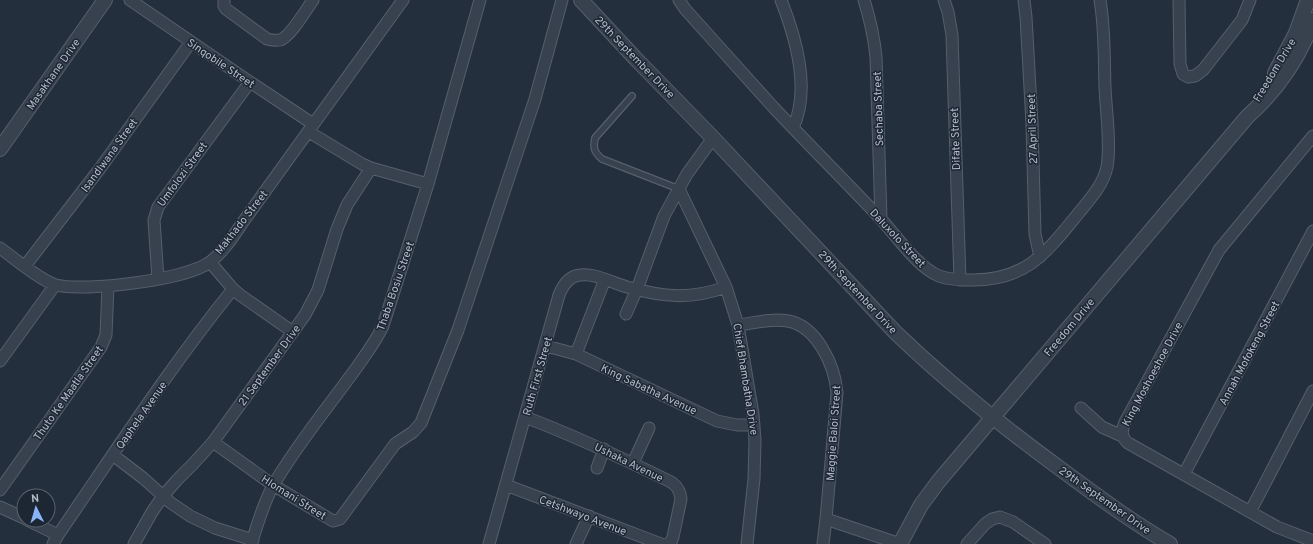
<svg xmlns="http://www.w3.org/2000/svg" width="1313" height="544" viewBox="0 0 1313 544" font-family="Overpass,sans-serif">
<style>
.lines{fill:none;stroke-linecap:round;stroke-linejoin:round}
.service-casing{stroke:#565f6c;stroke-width:8}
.minor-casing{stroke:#565f6c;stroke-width:13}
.tertiary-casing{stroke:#565f6c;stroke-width:16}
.service{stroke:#38414e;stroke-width:5.5}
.minor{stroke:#38414e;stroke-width:11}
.tertiary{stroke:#38414e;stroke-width:14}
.labels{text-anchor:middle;stroke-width:3;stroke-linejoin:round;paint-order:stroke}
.street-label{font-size:11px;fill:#b4bcc9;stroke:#1d2633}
</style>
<rect width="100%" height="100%" fill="#242f3e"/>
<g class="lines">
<defs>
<path id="service" d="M632 96 595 138C593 148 594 152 602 159L679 189"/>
<path id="minor" d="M130 0 250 82 313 124
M224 0V6L226 9 267 39C271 40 275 41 280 40 290 37 306 10 313 0
M679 0 685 9C715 42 744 75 774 108 809 145 845 181 880 218 895 234 918 268 939 276 949 280 962 280 973 280 1026 280 1046 253 1077 215 1089 200 1103 186 1107 167 1111 144 1106 111 1105 87 1104 58 1105 29 1100 0
M781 0C796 38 811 89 793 128
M864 0C870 19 874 37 876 57L881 219
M944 0 948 12 952 35 960 280
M1024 0 1026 17 1032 124 1035 234 1040 257
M1179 0 1180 64 1183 74 1188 77 1195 76 1203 70 1242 20 1250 0
M309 132 362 164 371 168 428 184
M1313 136 1219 250 1125 422C1121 431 1121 437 1128 443L1277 527 1313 541
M679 189 726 287 738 325 753 414 755 440 754 479 747 544
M0 248C14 258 41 281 56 285 85 292 186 280 210 262 226 250 237 230 248 215L403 0
M210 262 233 289 240 295 293 332
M25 266 101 167 191 42
M158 279 154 220 158 207 250 82
M626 314 637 289 664 216 687 174 713 138
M738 325C754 323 772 318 788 321 817 326 835 366 837 393L826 519 823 544
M546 346 576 354 717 421 737 425H754
M576 354 605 279
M0 361 55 285
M1081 408 1102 427 1122 436
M525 417C575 436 622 458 669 481 677 485 680 490 681 499L673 537 671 542 667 544
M213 442 273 485 333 521 340 519 395 444 413 432 421 423 458 330 535 99 562 0
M113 455 143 478 171 503 190 516 215 528 253 540
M633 463 649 428
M597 468 604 449
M1184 474 1313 231
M506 485 661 544
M0 490 101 347 106 335 108 286
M0 507 24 518
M1250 512 1313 391
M826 519 900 544
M27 520 58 535
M53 544 58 535C115 452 170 367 233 289
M134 544 152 512 163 496 177 480 193 464 213 442 305 315 318 290 337 229 347 205 371 168
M251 544C258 524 263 503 274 484 298 443 329 406 357 367 366 354 376 341 383 326L428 184 480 0
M489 544 559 295C563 285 569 276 580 275 596 273 612 283 627 287 663 297 690 300 726 287
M576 544 589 516
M967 544 985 524 992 519 1000 517 1013 522 1045 544"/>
<path id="tertiary" d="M581 0 635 58 713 138 895 332C947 382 1003 427 1062 470 1097 496 1132 522 1170 544
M1275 73 1296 33 1308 0
M0 149 105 0
M900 544 921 505 938 482 1247 117C1276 91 1300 57 1313 20"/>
</defs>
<use href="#service" class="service-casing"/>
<use href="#minor" class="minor-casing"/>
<use href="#tertiary" class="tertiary-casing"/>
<use href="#service" class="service"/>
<use href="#minor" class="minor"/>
<use href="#tertiary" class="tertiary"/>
</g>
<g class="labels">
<g class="street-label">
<text transform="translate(635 57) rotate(46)" y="4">29th September Drive</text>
<text transform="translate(221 63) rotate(34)" y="4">Sinqobile Street</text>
<text transform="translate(1274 70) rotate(-59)" y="4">Freedom Drive</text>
<text transform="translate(53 74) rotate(-55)" y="4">Masakhane Drive</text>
<text transform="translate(878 109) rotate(-92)" y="4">Sechaba Street</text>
<text transform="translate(1032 129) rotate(-92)" y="4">27 April Street</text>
<text transform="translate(955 139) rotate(-92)" y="4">Difate Street</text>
<text transform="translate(109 155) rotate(-54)" y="4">Isandlwana Street</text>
<text transform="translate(182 174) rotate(-54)" y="4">Umfolozi Street</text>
<text transform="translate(241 222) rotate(-52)" y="4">Makhado Street</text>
<text transform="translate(898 238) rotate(47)" y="4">Daluxolo Street</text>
<text transform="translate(395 286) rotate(-71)" y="4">Thaba Bosiu Street</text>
<text transform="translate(858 292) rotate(47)" y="4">29th September Drive</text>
<text transform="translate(1069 327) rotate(-50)" y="4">Freedom Drive</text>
<text transform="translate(1249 353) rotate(-62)" y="4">Annah Mofokeng Street</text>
<text transform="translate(269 365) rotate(-54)" y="4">21 September Drive</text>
<text transform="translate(1152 374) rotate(-62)" y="4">King Moshoeshoe Drive</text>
<text transform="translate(537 376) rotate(-74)" y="4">Ruth First Street</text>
<text transform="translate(746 379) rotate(81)" y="4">Chief Bhambatha Drive</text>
<text transform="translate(649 389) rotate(25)" y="4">King Sabatha Avenue</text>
<text transform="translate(68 393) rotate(-55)" y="4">Thuto Ke Maatla Street</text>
<text transform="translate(141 415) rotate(-55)" y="4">Qaphela Avenue</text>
<text transform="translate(833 433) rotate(-86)" y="4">Maggie Baloi Street</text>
<text transform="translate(629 462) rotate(26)" y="4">Ushaka Avenue</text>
<text transform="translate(294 497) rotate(32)" y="4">Hlomani Street</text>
<text transform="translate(1105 500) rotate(35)" y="4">29th September Drive</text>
<text transform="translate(583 515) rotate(21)" y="4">Cetshwayo Avenue</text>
</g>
</g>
<g transform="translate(36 508) rotate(355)"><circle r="19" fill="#1d2633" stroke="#59626f"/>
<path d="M0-3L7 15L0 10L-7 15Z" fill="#8ab4f8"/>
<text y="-6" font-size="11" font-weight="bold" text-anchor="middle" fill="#b4bcc9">N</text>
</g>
</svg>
